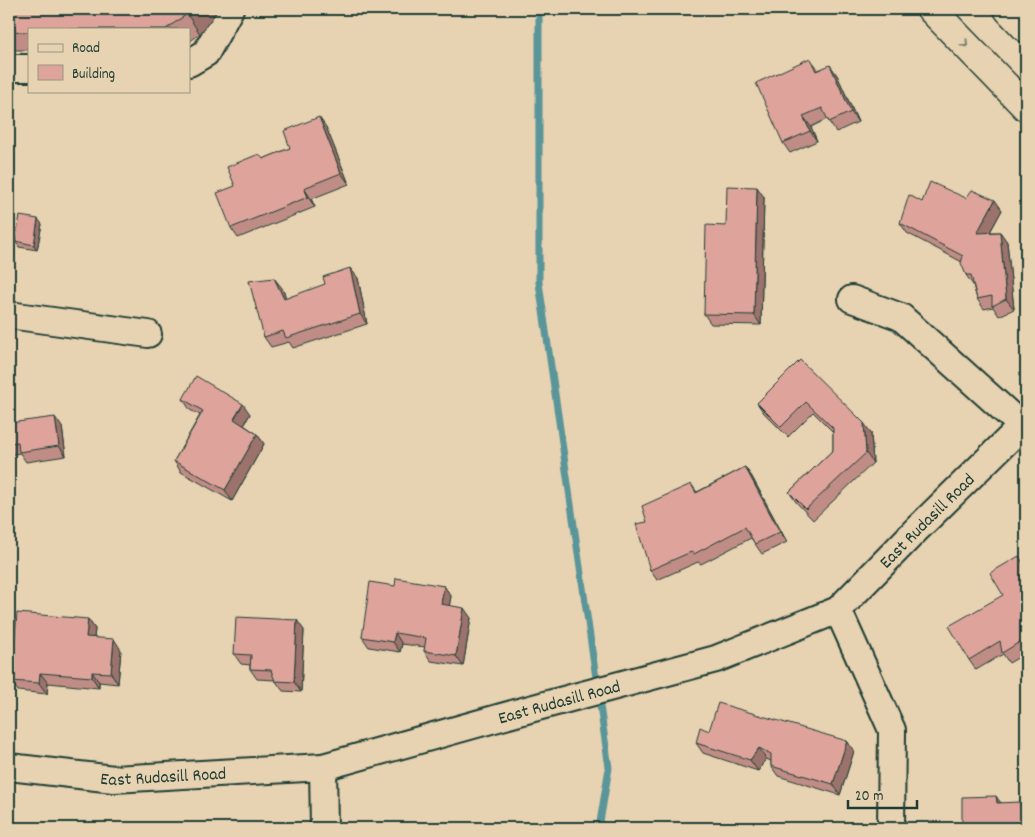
<svg xmlns="http://www.w3.org/2000/svg" width="1035" height="837" viewBox="0 0 1035 837" font-family="Dekko,sans-serif">
<style>
.lines{fill:none;stroke-linecap:round;stroke-linejoin:round}
.stream{stroke:#5a9699;stroke-width:7}
.minor-casing{stroke:#1f3d34;stroke-width:30}
.major-casing{stroke:#1f3d34;stroke-width:31}
.minor{stroke:#e7d2b1;stroke-width:26}
.major{stroke:#e7d2b1;stroke-width:28}
.wall{fill:#bf8d85;stroke:#1f3d34}
.shaded-wall{fill:#9b736c;stroke:#1f3d34}
.building{fill:#dea49b;stroke:#1f3d34}
.oneway{stroke:#79806c}
.labels{text-anchor:middle;stroke-width:5;stroke-linejoin:round;paint-order:stroke}
.street-label{font-size:18px;fill:#1f3d34;stroke:#e7d2b1}
</style>
<rect width="100%" height="100%" fill="#e7d2b1"/>
<filter id="ink" filterUnits="userSpaceOnUse"><feTurbulence type="fractalNoise" baseFrequency=".02" numOctaves="2"/><feDisplacementMap in="SourceGraphic" scale="10" xChannelSelector="R" yChannelSelector="G"/><feConvolveMatrix kernelMatrix="1 2 1 2 8 2 1 2 1" color-interpolation-filters="sRGB"/></filter>
<g filter="url(#ink)">
<g class="lines">
<path class="stream" d="M539 9V283L609 768 599 828"/>
<defs>
<g id="minor">
<path d="M189 63 206 53 230 9"/>
<path d="M9 68H29"/>
<path d="M852 299 901 317 1022 426"/>
<path d="M9 315 148 334"/>
<path d="M838 610 892 730 891 828"/>
<path id="s1" d="M9 767 114 779 323 767 530 709 716 659 838 610 915 531 1026 422"/>
<path d="M323 767 324 828"/>
</g>
<path id="major" d="M931 9 1026 107
M1008 9 1026 28"/>
</defs>
<use href="#minor" class="minor-casing"/>
<use href="#major" class="major-casing"/>
<use href="#minor" class="minor"/>
<use href="#major" class="major"/>
</g>
<path class="wall" d="M9 9H217L215 14 200 34 189 42V29H29V50H9Z
M818 69V70L837 75 858 122 836 132 827 119 811 127 817 141 790 153 783 143Z
M326 127 349 184 311 199 315 207 238 238 231 228 263 159 290 148Z
M764 197 761 325 711 324 704 314 726 226Z
M966 198 1002 210 990 232H1000L1007 242 1014 309 999 316 993 307 984 309 977 299 973 285 966 275 962 262 907 233 900 223 922 202Z
M42 224 37 250 19 247 15 241Z
M358 278 367 324 293 348 289 342 271 347 264 337 282 288 286 298Z
M800 360 871 433 873 463 813 520 796 502 789 492 833 450V432L813 412 788 437 764 413 757 403Z
M183 399 250 414 244 425 257 434 264 444 232 501 181 472 174 461 200 415 190 410Z
M9 423 62 427 66 456 26 462 20 453 9 455Z
M745 467 752 477 787 542 762 554 751 538 701 564 698 562 657 580 650 570 647 522 691 484 697 492Z
M1026 567V653L1009 663 1003 654 976 670 969 660 1003 595Z
M395 586H444L451 596 449 606 471 618 463 666 431 661 424 651 425 647 402 644 400 652 369 647 362 637Z
M88 619 95 629 94 638 121 650 118 684 99 682V688L48 683 47 694 18 691 11 681Z
M304 630 301 692 283 691 275 680 257 679 250 669V665L241 664 234 654Z
M709 731 847 741 854 751 840 795 778 776 771 766V761L766 759 758 771 703 753 696 743Z
M1001 802 1026 828H962Z"/>
<path class="shaded-wall" d="M191 9H217L215 14 200 34 187 14Z
M810 58 818 69 823 81 816 71Z
M830 65 837 75 858 122 851 112Z
M803 116 811 127 817 141 810 131Z
M319 117 326 127 349 184 341 173Z
M757 187 764 197 761 325 754 315Z
M304 188 311 199 315 207 308 197Z
M995 200 1002 210 984 243 977 233Z
M38 219 42 224 37 250 34 245Z
M1000 232 1007 242 1014 309 1006 299Z
M9 236 12 240 9 256Z
M350 268 358 278 367 324 360 314Z
M274 278 282 288 291 309 284 299Z
M243 404 250 414 241 430 234 419Z
M55 417 62 427 66 456 59 446Z
M864 423 871 433 873 463 866 453Z
M257 434 264 444 232 501 225 490Z
M745 467 752 477 787 542 780 532Z
M444 586 451 596 448 615 441 604Z
M464 608 471 618 463 666 456 656Z
M88 619 95 629 93 647 86 637Z
M297 620 304 630 301 692 294 682Z
M395 633 402 644 400 652 393 642Z
M114 639 121 650 118 684 111 673Z
M92 672 99 682V688L92 677Z
M40 673 48 683 47 694 39 683Z
M847 741 854 751 840 795 833 784Z
M759 748 766 759 758 771 750 760Z
M996 796 1003 806 997 803Z
M1020 802 1026 810V828H1021Z"/>
<path class="building" d="M9 9H191L187 14 166 29H29V32L9 31Z
M810 58 816 71 830 65 851 112 829 122 822 108 803 116 810 131 783 143 756 83Z
M319 117 341 173 304 188 308 197 231 228 217 193 235 186 227 167 259 154 263 159 290 148 284 131Z
M930 182 966 198 972 190 995 200 977 233 1000 232 1006 299 992 306V296L977 299 971 275H966L961 263 963 256 900 223 909 195 922 202Z
M727 186 757 187 754 315 704 314 706 225 726 226Z
M20 216 38 219 34 245 15 241Z
M350 268 360 314 286 338 283 331 264 337 249 281 274 278 284 299 325 284 323 277Z
M800 360 864 423 866 453 806 509 789 492 833 450V428L806 402 781 427 757 403Z
M196 376 243 404 234 419 257 434 225 490 174 461 203 411 183 399Z
M55 417 59 446 19 452 18 442 9 443V423Z
M745 467 780 532 755 544 745 527 694 554 691 552 650 570 636 524 647 522 642 506 691 484 696 493Z
M1019 556 1026 569V638L1002 653 1000 641 969 660 949 626 1003 595 990 573Z
M396 578 444 586 441 604 464 608 456 656 424 651 426 638 395 633 393 642 362 637 370 582 395 586Z
M17 613 88 619 86 637 114 639 111 673 92 672V677L40 673 39 683 11 681Z
M236 617 297 620 294 682 275 681 271 670 250 669 251 655 234 654Z
M718 703 847 741 833 784 771 766V754L759 748 750 760 696 743 700 727 709 731Z
M996 796 997 803 1020 802 1021 828H1009V825L987 826 984 828H962V797Z"/>
<defs><path id="oneway-chevron" d="M-2-3.5L2.5 0L-2 3.5" fill="none" stroke-width="1.6" stroke-linecap="round" stroke-linejoin="round" transform="scale(1.25)"/></defs>
<use class="oneway" href="#oneway-chevron" transform="translate(965 44) rotate(46)"/>
</g>
<g class="labels">
<g class="street-label">
<text dy="6" stroke="none"><textPath href="#s1" startOffset="980">East Rudasill Road</textPath></text>
<text dy="6" stroke="none"><textPath href="#s1" startOffset="560">East Rudasill Road</textPath></text>
<text dy="6" stroke="none"><textPath href="#s1" startOffset="155">East Rudasill Road</textPath></text>
</g>
</g>
<rect width="1035" height="837" fill="none" stroke="#e7d2b1" stroke-width="30"/>
<rect x="15" y="15" width="1005" height="807" fill="none" stroke="#1f3d34" stroke-width="2" filter="url(#ink)"/>
<rect x="28" y="28" width="162" height="65" fill="#e7d2b1" stroke="#97967f"/>
<rect x="38" y="44" width="25" height="8" fill="#e7d2b1" stroke="#97967f"/>
<text x="72" y="52" font-size="15" fill="#1f3d34">Road</text>
<rect x="38" y="65" width="25" height="15" fill="#dea49b" stroke="#97967f"/>
<text x="72" y="78" font-size="15" fill="#1f3d34">Building</text>
<path d="M848 800v8h69v-8" fill="none" stroke="#1f3d34" stroke-width="2.5"/>
<text x="855" y="800" font-size="15" fill="#1f3d34" stroke="#e7d2b1" stroke-width="4" paint-order="stroke">20 m</text>
</svg>
